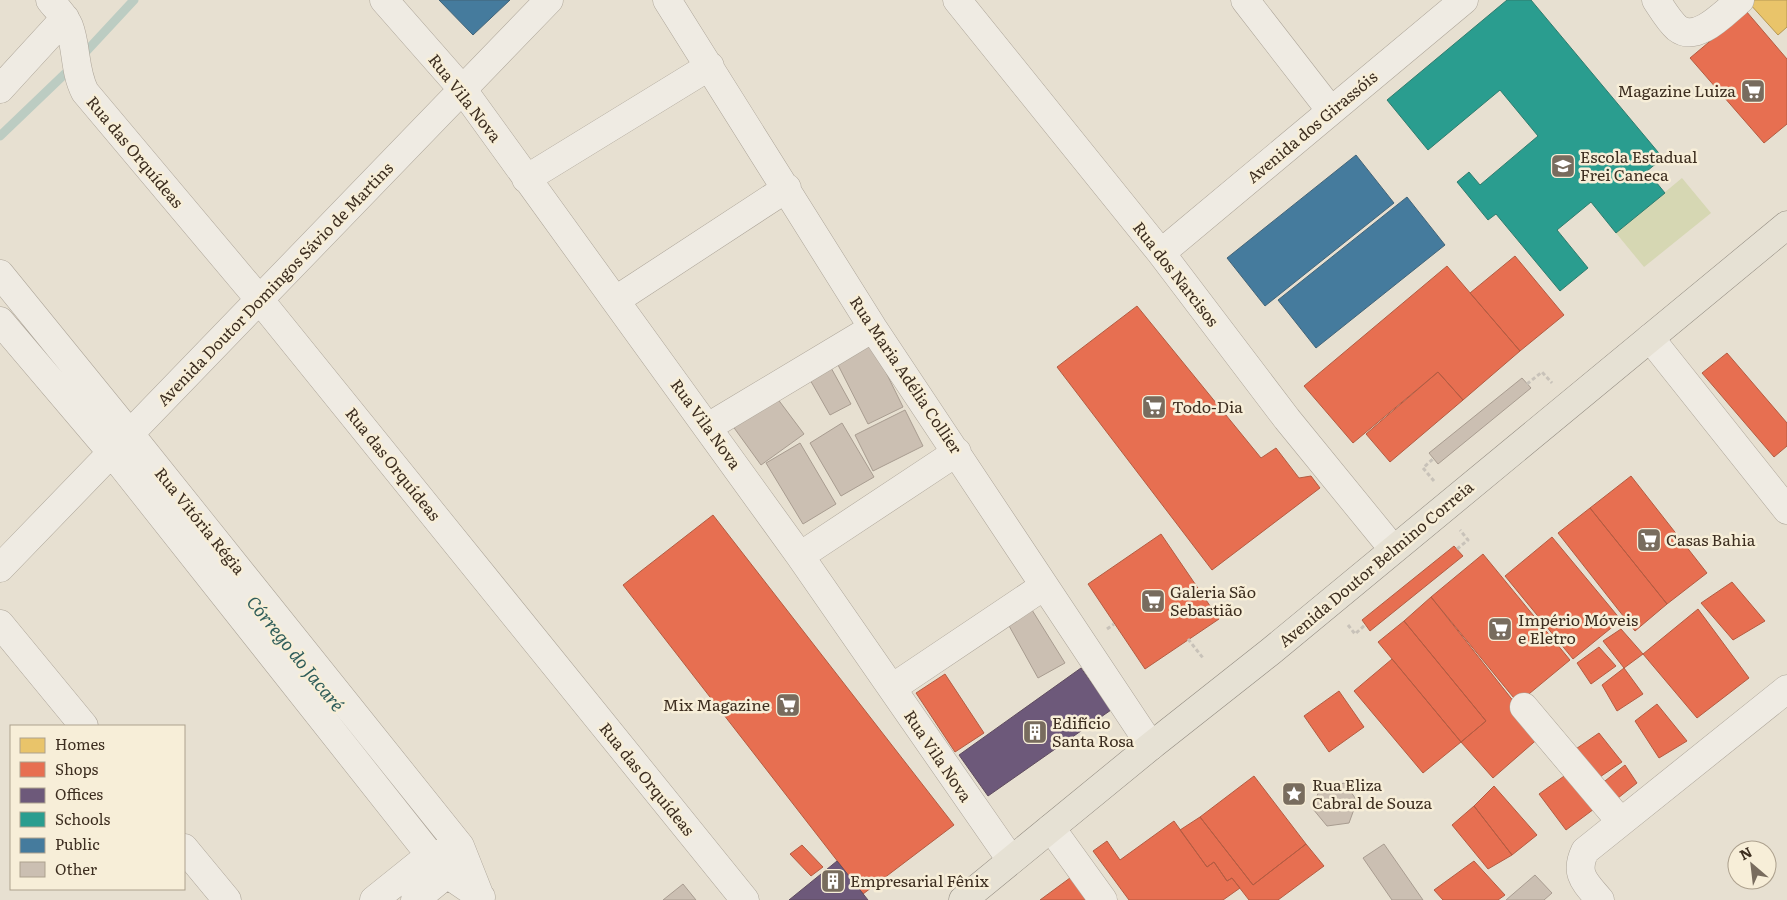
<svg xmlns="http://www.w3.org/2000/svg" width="1787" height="900" viewBox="0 0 1787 900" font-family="Literata,serif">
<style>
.green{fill:#d6d7b3}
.homes{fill:#e9c46a;stroke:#b59754}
.shops{fill:#e76f51;stroke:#b45c42}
.offices{fill:#6d597a;stroke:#5f4c5f}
.schools{fill:#2a9d8f;stroke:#307c6e}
.public{fill:#457b9d;stroke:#436478}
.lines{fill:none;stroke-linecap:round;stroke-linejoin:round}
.stream{stroke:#bcccc2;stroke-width:9}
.building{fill:#cbbfb2;stroke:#a89c90}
.street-casing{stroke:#ada599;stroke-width:29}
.primary-casing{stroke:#928b80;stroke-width:29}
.path{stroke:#c8c2b9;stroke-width:3;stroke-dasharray:4 2.5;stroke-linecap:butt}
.street{stroke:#efebe3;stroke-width:28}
.primary{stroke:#e6e1d4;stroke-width:28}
.labels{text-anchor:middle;stroke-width:5;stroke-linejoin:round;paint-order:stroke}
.poi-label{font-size:16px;fill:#3d2e20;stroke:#f7eed8;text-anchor:start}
.street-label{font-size:16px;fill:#3d2e20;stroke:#f7eed8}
.water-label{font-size:18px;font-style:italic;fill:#2f5d5a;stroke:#f7eed8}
</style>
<rect width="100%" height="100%" fill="#e7e0d1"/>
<path class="green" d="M1682 178 1711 213 1644 267 1616 233Z"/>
<path class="homes" d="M1753 0H1787V27L1778 35 1749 3Z"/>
<path class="shops" d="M1746 11 1787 59V124L1764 143 1690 58Z
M1515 256 1564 315 1520 351 1470 293Z
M1447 266 1520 351 1463 400 1438 372 1353 443 1304 386Z
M1137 306 1261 458 1276 448 1299 478 1311 476 1320 488 1212 570 1057 367Z
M1727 353 1787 423V446L1774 457 1702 373Z
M1438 372 1463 400 1390 462 1366 434Z
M1631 476 1707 573 1667 604 1590 508Z
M1590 508 1667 604 1635 631 1558 533Z
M713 515 954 825 863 894 623 585Z
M1161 534 1219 619 1145 669 1088 584Z
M1552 537 1621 620 1573 659 1505 576Z
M1454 546 1463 556 1370 631 1362 620Z
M1483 554 1570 660 1518 703 1431 597Z
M1732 582 1765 621 1733 640 1701 603Z
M1431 597 1541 736 1493 778 1461 742 1486 721 1404 621Z
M1698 609 1749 678 1697 718 1643 654Z
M1404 621 1486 721 1461 742 1378 642Z
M1621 629 1643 654 1624 668 1603 641Z
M1599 647 1616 666 1591 684 1577 663Z
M1392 659 1461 742 1423 773 1354 691Z
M1624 668 1643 694 1617 711 1602 685Z
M945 674 984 733 955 752 916 693Z
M1339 691 1364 727 1329 752 1304 716Z
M1657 704 1687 741 1659 758 1635 721Z
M1599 733 1622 762 1594 781 1570 753Z
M1625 765 1637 783 1613 802 1600 785Z
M1567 774 1598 806 1566 830 1539 794Z
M1254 776 1306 844 1253 885 1200 817Z
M1494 786 1537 835 1512 855 1474 806Z
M1474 806 1512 855 1488 869 1452 825Z
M1200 817 1253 885 1306 844 1324 866 1278 900H1249L1232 878 1227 881 1214 862 1207 867 1180 830Z
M1174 821 1207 867 1214 862 1227 881 1232 878 1240 888 1223 900H1129L1093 851 1107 841 1120 860Z
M802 845 823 867 811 876 790 854Z
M1474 861 1505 895 1498 900H1443L1434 890Z
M1074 875 1093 900H1040Z"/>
<path class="offices" d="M1081 668 1111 710 988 796 959 755Z
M837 861 868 900H789Z"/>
<path class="schools" d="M1507 0H1531L1663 158 1647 171 1665 193 1616 233 1591 202 1557 230 1588 268 1560 291 1496 214 1488 220 1457 182 1469 172 1480 185 1538 136 1500 90 1428 150 1387 100Z"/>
<path class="public" d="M439 0H510L473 35Z
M1356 155 1394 203 1265 306 1227 258Z
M1407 197 1445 245 1316 348 1278 300Z"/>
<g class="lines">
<path class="stream" d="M81 57 134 0
M0 136 72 67"/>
</g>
<path class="building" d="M871 342 903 407 868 424 835 359Z
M830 366 851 404 830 415 809 378Z
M1522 378 1531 388 1438 464 1429 453Z
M774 394 804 434 761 465 732 425Z
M905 410 923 446 873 471 855 435Z
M842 423 874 477 841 496 810 443Z
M800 443 836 504 803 524 766 463Z
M1032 610 1065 663 1038 678 1008 624Z
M1345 783 1357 801 1349 823 1327 826 1313 809 1320 787Z
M1384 844 1423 900H1392L1363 858Z
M1535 875 1552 893 1544 900H1506Z
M683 884 696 900H663Z"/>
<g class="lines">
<defs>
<path id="street" d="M50 0C56 8 65 16 69 26 77 47 74 71 85 92L259 299 745 900
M384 0 463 90 800 556 1011 860
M667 0 873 328 1151 746
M957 0 1161 253 1287 419 1393 549
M1245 0 1331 111
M1656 0C1662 9 1669 21 1677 28 1697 44 1725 12 1740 0
M0 89 65 18
M526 179 710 66
M1161 253 1464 0
M0 274 130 434 460 846 479 894
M616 300 787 188
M0 321 112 453 430 855 447 874 481 897
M1650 338 1787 510
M708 427 873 328
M800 556 957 452
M0 568 549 0
M0 624 84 726
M892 688 1044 586
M1524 707 1620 821
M1051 828 1103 900
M184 848 227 900
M374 900 430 855 446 851
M415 900 447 874 455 857
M1600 900C1585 882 1574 874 1585 851L1787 689"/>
<path id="primary" d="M963 900 1151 746 1270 652 1787 225"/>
</defs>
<use href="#street" class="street-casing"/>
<use href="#primary" class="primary-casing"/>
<path class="path" d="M1527 384 1542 372 1552 383
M1434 481 1423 468 1434 458
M1457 549 1468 540 1460 530
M1348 625 1355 634 1365 625
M1107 629 1114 624
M1188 639 1203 658"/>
<use href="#street" class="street"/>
<use href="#primary" class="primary"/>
</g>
<defs>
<symbol id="supermarket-square" viewBox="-11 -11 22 22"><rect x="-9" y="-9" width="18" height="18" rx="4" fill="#786c5e" stroke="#f7eed8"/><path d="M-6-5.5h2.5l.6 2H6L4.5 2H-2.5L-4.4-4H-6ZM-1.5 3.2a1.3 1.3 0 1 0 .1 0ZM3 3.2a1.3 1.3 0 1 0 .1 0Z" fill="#fff"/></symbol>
<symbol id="school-square" viewBox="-11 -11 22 22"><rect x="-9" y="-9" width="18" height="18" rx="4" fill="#786c5e" stroke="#f7eed8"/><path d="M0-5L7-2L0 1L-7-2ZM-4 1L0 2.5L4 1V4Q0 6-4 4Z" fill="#fff"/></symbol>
<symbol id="building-square" viewBox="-11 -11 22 22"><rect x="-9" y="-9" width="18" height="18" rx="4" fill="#786c5e" stroke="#f7eed8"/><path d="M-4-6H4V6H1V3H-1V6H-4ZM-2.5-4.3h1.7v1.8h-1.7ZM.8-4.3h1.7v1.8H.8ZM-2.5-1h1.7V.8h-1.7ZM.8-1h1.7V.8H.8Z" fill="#fff"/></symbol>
<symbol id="sight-square" viewBox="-11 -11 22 22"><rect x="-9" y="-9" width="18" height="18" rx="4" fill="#786c5e" stroke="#f7eed8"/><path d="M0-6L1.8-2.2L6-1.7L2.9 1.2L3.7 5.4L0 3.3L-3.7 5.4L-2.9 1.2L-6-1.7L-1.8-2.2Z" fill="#fff"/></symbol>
</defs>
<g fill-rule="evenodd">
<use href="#supermarket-square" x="1739" y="77" width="28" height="28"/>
<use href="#school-square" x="1549" y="152" width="28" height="28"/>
<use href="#supermarket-square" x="1140" y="393" width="28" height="28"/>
<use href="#supermarket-square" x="1635" y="526" width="28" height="28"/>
<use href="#supermarket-square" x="1139" y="587" width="28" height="28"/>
<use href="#supermarket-square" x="1486" y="615" width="28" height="28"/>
<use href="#supermarket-square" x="774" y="691" width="28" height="28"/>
<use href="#building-square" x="1021" y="718" width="28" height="28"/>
<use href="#sight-square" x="1280" y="780" width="28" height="28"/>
<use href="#building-square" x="819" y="867" width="28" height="28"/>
</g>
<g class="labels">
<g class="poi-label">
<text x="1736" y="97" text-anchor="end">Magazine Luiza</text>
<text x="1580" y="163">Escola Estadual<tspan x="1580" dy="18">Frei Caneca</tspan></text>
<text x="1172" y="413">Todo-Dia</text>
<text x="1666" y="546">Casas Bahia</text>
<text x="1170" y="598">Galeria São<tspan x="1170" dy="18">Sebastião</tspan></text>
<text x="1518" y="626">Império Móveis<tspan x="1518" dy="18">e Eletro</tspan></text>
<text x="770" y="711" text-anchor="end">Mix Magazine</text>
<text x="1052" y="729">Edifício<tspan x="1052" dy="18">Santa Rosa</tspan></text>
<text x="1312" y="791">Rua Eliza<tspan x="1312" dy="18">Cabral de Souza</tspan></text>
<text x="850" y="887">Empresarial Fênix</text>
</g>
<g class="street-label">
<text transform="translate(465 98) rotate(52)" y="6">Rua Vila Nova</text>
<text transform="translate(1312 127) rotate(-40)" y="6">Avenida dos Girassóis</text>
<text transform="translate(135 152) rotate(50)" y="6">Rua das Orquídeas</text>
<text transform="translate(1176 274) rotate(52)" y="6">Rua dos Narcisos</text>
<text transform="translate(275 284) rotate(-46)" y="6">Avenida Doutor Domingos Sávio de Martins</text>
<text transform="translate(906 375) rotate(56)" y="6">Rua Maria Adélia Collier</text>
<text transform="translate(706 424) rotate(54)" y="6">Rua Vila Nova</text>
<text transform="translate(393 464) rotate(51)" y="6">Rua das Orquídeas</text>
<text transform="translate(200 521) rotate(51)" y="6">Rua Vitória Régia</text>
<text transform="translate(1376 564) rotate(-40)" y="6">Avenida Doutor Belmino Correia</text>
<text transform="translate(938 756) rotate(56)" y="6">Rua Vila Nova</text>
<text transform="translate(647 779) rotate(51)" y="6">Rua das Orquídeas</text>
</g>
<g class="water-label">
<text transform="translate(295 654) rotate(51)" y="6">Córrego do Jacaré</text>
</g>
</g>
<rect x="10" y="725" width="175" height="165" fill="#f7eed8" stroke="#ada18e"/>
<rect x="20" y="738" width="25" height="15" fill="#e9c46a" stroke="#ada18e"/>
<text x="55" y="750" font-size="15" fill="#3d2e20">Homes</text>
<rect x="20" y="762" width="25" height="15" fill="#e76f51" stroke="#ada18e"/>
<text x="55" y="775" font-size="15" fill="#3d2e20">Shops</text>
<rect x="20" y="788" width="25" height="15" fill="#6d597a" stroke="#ada18e"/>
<text x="55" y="800" font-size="15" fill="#3d2e20">Offices</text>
<rect x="20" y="812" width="25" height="15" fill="#2a9d8f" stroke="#ada18e"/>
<text x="55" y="825" font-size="15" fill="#3d2e20">Schools</text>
<rect x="20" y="838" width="25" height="15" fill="#457b9d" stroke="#ada18e"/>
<text x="55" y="850" font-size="15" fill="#3d2e20">Public</text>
<rect x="20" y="862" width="25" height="15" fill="#cbbfb2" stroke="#ada18e"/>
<text x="55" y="875" font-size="15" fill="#3d2e20">Other</text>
<g transform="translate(1752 865) rotate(332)"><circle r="24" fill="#f7eed8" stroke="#ada18e"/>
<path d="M0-4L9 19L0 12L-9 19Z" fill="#786c5e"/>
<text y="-8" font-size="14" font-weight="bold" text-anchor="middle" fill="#3d2e20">N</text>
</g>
</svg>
